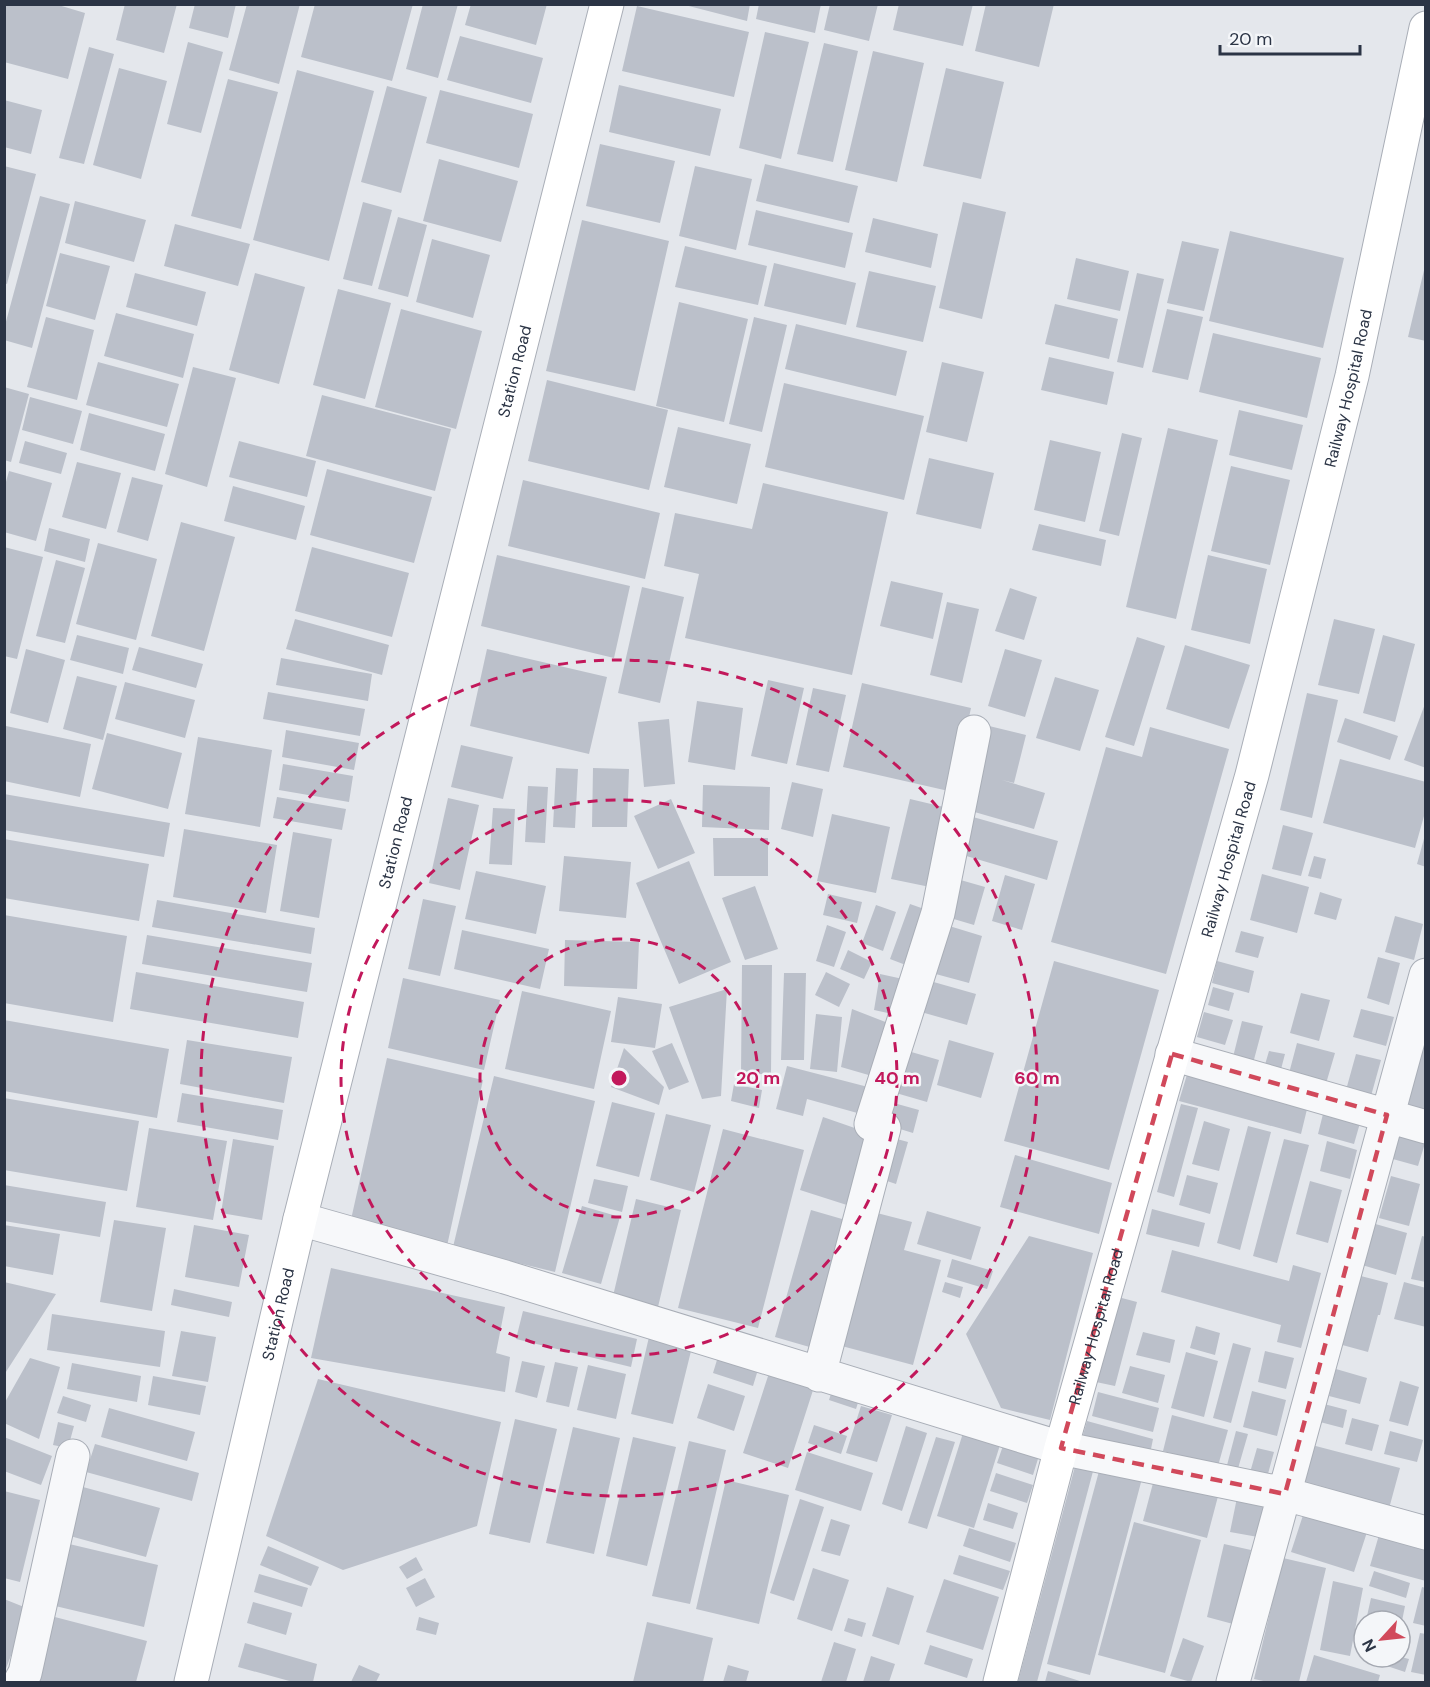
<svg xmlns="http://www.w3.org/2000/svg" width="1430" height="1687" viewBox="0 0 1430 1687" font-family="'DM Sans',sans-serif">
<style>
.building{fill:#bbc0ca}
.lines{fill:none;stroke-linecap:round;stroke-linejoin:round}
.street-casing{stroke:#a9aeb7;stroke-width:35}
.secondary-casing{stroke:#a9aeb7;stroke-width:35}
.street{stroke:#f7f8fa;stroke-width:33}
.secondary{stroke:#fff;stroke-width:33}
.marked{fill:none;stroke:#d1495b;stroke-width:4.5;stroke-dasharray:12 8;stroke-linejoin:round}
.ring{fill:none;stroke:#c2185b;stroke-width:3;stroke-dasharray:10 8}
.labels{text-anchor:middle;stroke-width:5;stroke-linejoin:round;paint-order:stroke}
.street-label{font-size:16px;fill:#2b3445;stroke:#f4f6f9}
.centre{fill:#c2185b;stroke:#f4f6f9;stroke-width:3}
.ring-label{font-size:18px;text-anchor:middle;font-weight:bold;fill:#c2185b;stroke:#f4f6f9;stroke-width:5;stroke-linejoin:round;paint-order:stroke}
</style>
<rect width="100%" height="100%" fill="#e4e7ec"/>
<path class="building" d="M5 4H55L85 13 68 79 4 62Z
M125 4H177L164 53 116 40Z
M195 4H236L228 38 189 28Z
M247 4H300L279 84 229 70Z
M315 4H413L392 81 301 57Z
M423 4H458L438 78 406 69Z
M471 4H547L536 45 465 25Z
M681 4H750L747 21Z
M759 4H821L815 33 756 19Z
M830 4H878L869 41 824 30Z
M899 4H973L963 46 893 30Z
M986 4H1054L1039 67 975 51Z
M637 6 749 32 734 97 622 71Z
M765 32 809 42 781 159 739 148Z
M460 36 543 58 531 103 447 80Z
M188 42 223 52 201 133 167 124Z
M824 43 858 51 833 162 797 154Z
M89 47 114 54 84 164 59 158Z
M873 51 924 63 897 182 845 170Z
M119 68 167 81 141 179 93 165Z
M946 68 1004 82 981 179 923 166Z
M297 70 374 91 329 261 253 240Z
M228 79 278 92 241 229 191 216Z
M619 85 721 109 710 156 609 132Z
M387 86 427 97 401 193 361 182Z
M440 90 533 114 519 168 426 143Z
M4 100 42 110 31 154 4 147Z
M600 144 675 161 660 223 586 206Z
M439 159 518 181 501 242 423 221Z
M765 164 858 186 849 223 756 201Z
M4 166 36 174 7 284 4 283Z
M695 166 752 179 736 250 679 236Z
M40 196 70 204 32 348 4 340V329Z
M75 201 146 220 134 262 65 243Z
M363 202 392 210 372 286 343 279Z
M963 202 1006 212 982 319 939 308Z
M756 210 853 233 845 268 748 245Z
M398 217 427 225 408 297 378 289Z
M873 218 938 234 931 268 865 252Z
M582 220 669 241 635 391 546 371Z
M175 224 250 244 238 286 164 266Z
M1230 231 1344 258 1323 348 1209 321Z
M432 239 490 255 473 318 416 302Z
M1182 241 1219 249 1204 311 1167 303Z
M685 246 767 266 758 305 675 287Z
M60 253 110 266 95 320 46 306Z
M1076 258 1129 271 1120 311 1067 299Z
M774 263 856 283 846 325 764 306Z
M1425 266H1426V341L1408 337Z
M869 271 936 286 923 342 856 327Z
M135 273 206 292 197 326 126 307Z
M255 273 305 287 279 384 229 370Z
M1137 273 1164 279 1143 368 1117 362Z
M338 289 391 303 365 399 313 385Z
M679 302 748 319 724 422 656 406Z
M1055 304 1118 319 1109 359 1045 344Z
M401 309 482 331 456 429 375 407Z
M1167 309 1203 317 1188 380 1152 372Z
M116 313 194 334 183 378 104 356Z
M46 317 94 330 77 400 27 387Z
M754 317 787 325 762 432 729 424Z
M796 324 907 351 896 396 785 369Z
M1213 333 1321 358 1307 418 1199 392Z
M1049 357 1114 372 1107 405 1041 390Z
M98 362 179 384 167 427 86 405Z
M942 362 984 372 967 442 926 432Z
M193 367 236 378 207 487 165 474Z
M547 380 668 410 649 490 528 461Z
M784 383 924 416 904 500 765 467Z
M4 387 29 394 11 462 4 460Z
M322 395 451 429 435 491 306 456Z
M30 397 82 411 73 444 22 430Z
M1239 410 1303 425 1292 470 1229 455Z
M89 413 165 434 155 471 80 450Z
M678 427 751 444 737 504 664 487Z
M1168 428 1218 440 1176 619 1126 607Z
M1122 433 1142 438 1119 536 1099 531Z
M1050 440 1101 452 1085 522 1034 510Z
M25 441 67 453 61 474 19 463Z
M239 441 316 461 307 497 229 477Z
M929 458 994 473 981 529 916 514Z
M77 462 121 473 106 529 62 517Z
M1231 466 1290 480 1270 565 1211 551Z
M327 469 432 497 414 563 310 535Z
M9 471 52 483 36 541 4 532V489Z
M132 477 163 485 148 541 117 532Z
M523 480 660 513 645 579 508 546Z
M763 483 888 512 852 675 685 638 699 574 664 566 675 513 752 529Z
M233 486 305 506 296 540 224 521Z
M181 522 235 537 204 651 151 636Z
M1039 524 1106 540 1101 566 1032 550Z
M49 528 90 539 85 562 44 551Z
M98 543 157 559 136 640 76 624Z
M4 547 43 557 17 659 4 656Z
M312 547 409 573 392 637 295 611Z
M497 555 630 586 614 658 481 626Z
M1208 555 1267 569 1250 644 1191 630Z
M56 560 85 568 65 643 36 636Z
M891 581 943 593 933 639 880 626Z
M642 587 684 597 660 703 618 693Z
M1010 588 1037 597 1024 640 995 631Z
M947 602 979 609 962 683 930 675Z
M295 619 389 645 382 675 286 649Z
M1334 619 1375 629 1359 694 1318 685Z
M77 635 129 648 123 674 70 660Z
M1383 635 1415 644 1395 722 1363 713Z
M1137 637 1165 646 1134 746 1105 737Z
M1185 645 1250 665 1229 729 1166 709Z
M139 647 203 664 196 688 132 670Z
M26 649 65 660 48 723 10 713Z
M487 649 607 677 589 754 470 726Z
M1005 649 1042 660 1025 717 988 706Z
M281 658 372 674 368 701 276 685Z
M77 676 117 686 103 740 63 729Z
M1055 677 1099 690 1080 751 1036 738Z
M768 680 804 688 787 764 751 756Z
M125 682 195 700 185 738 115 719Z
M862 683 971 708 953 792 843 767Z
M813 688 846 695 829 772 796 765Z
M268 692 365 709 360 736 263 719Z
M1307 693 1338 700 1312 818 1280 810Z
M697 701 743 708 735 770 688 762Z
M1425 704H1426V768L1404 760Z
M1345 718 1398 736 1390 760 1337 742Z
M669 719 675 784 644 787 638 722Z
M985 725 1026 735 1014 783 1002 780 1045 793 1034 829 971 811Z
M6 726 91 744 80 797 4 781Z
M1150 727 1229 749 1166 974 1051 942 1106 747 1142 757Z
M286 730 359 743 354 770 282 757Z
M107 733 182 753 168 809 92 789Z
M198 737 272 750 260 827 185 814Z
M461 745 513 757 503 799 451 787Z
M1340 759 1426 782V809L1415 848 1323 823Z
M283 764 353 776 349 802 279 790Z
M556 768 578 769 575 828 553 827Z
M593 768 629 769 627 827H592Z
M792 782 823 789 813 837 781 829Z
M703 785 770 787 769 830 702 827Z
M528 786 548 787 545 843 525 842Z
M4 794 170 823 164 857 4 830Z
M277 797 346 809 342 830 273 818Z
M448 798 479 805 460 890 429 883Z
M671 799 695 853 658 869 634 816Z
M910 799 948 808 930 887 891 879Z
M493 808 515 809 512 865 489 864Z
M832 814 890 827 876 893 817 881Z
M973 817 1058 841 1047 880 963 855Z
M1283 825 1313 833 1301 876 1272 869Z
M184 829 277 845 266 913 173 897Z
M293 832 332 839 319 918 280 911Z
M1425 835H1426V867L1417 864Z
M713 838H768V876H714Z
M4 839 149 864 139 921 4 898Z
M564 856 631 862 626 918 559 911Z
M1314 856 1326 859 1321 879 1308 876Z
M689 861 731 962 679 984 636 883Z
M476 871 546 886 536 934 465 919Z
M1262 874 1309 887 1297 933 1250 920Z
M1005 875 1035 884 1022 930 992 921Z
M957 879 985 887 974 925 947 917Z
M755 886 778 949 745 960 722 898Z
M1320 892 1342 899 1336 920 1314 914Z
M828 894 862 902 857 923 823 915Z
M423 899 456 906 440 976 408 969Z
M157 900 315 928 311 954 152 927Z
M910 904 930 911 911 967 890 959Z
M876 905 896 912 883 951 862 943Z
M4 915 127 936 113 1022 4 1003Z
M1395 916 1423 924 1414 960 1385 952Z
M827 925 846 932 834 967 816 961Z
M946 925 982 936 969 983 932 973Z
M462 930 549 949 540 989 454 969Z
M1241 931 1264 937 1258 958 1235 952Z
M147 935 312 963 307 992 142 964Z
M565 940 639 942 637 989 564 986Z
M848 950 872 962 864 979 840 969Z
M1378 957 1400 963 1389 1005 1367 998Z
M1054 961 1159 990 1109 1170 1004 1141Z
M1217 961 1254 971 1249 993 1212 983Z
M742 965H772L771 1074H741Z
M136 972 304 1002 298 1038 130 1009Z
M826 972 850 984 839 1007 815 995Z
M784 973H806L804 1060H781Z
M880 974 903 979 897 1015 874 1010Z
M403 978 500 1000 484 1070 388 1048Z
M930 981 976 994 967 1025 921 1012Z
M1213 987 1234 993 1229 1011 1208 1005Z
M727 989 721 1096 702 1099 669 1007Z
M522 991 611 1011 594 1089 505 1069Z
M1301 993 1330 1000 1319 1041 1290 1033Z
M618 997 662 1004 655 1048 611 1042Z
M852 1009 888 1023 872 1076 841 1067Z
M1361 1009 1394 1017 1386 1046 1353 1037Z
M1204 1012 1233 1020 1225 1045 1197 1037Z
M816 1014 842 1017 837 1072 810 1069Z
M4 1020 169 1049 157 1118 4 1091Z
M1242 1021 1263 1026 1252 1067 1232 1061Z
M187 1040 292 1057 284 1103 180 1084Z
M949 1040 994 1053 981 1098 937 1085Z
M672 1043 689 1082 669 1090 652 1051Z
M1297 1043 1335 1053 1325 1087 1288 1077Z
M1421 1046 1426 1048V1121L1402 1114Z
M624 1048 664 1087 659 1105 611 1087Z
M901 1049 939 1060 927 1102 889 1091Z
M1269 1051 1285 1054 1280 1073 1264 1068Z
M1356 1054 1381 1060 1371 1096 1346 1090Z
M387 1058 483 1080 447 1246 350 1224Z
M787 1066 868 1087 861 1114 807 1099 803 1116 776 1109Z
M1189 1068 1309 1101 1301 1134 1179 1101Z
M494 1076 595 1101 555 1272 453 1247Z
M734 1084 762 1090 759 1108 731 1101Z
M182 1093 283 1110 278 1140 177 1122Z
M4 1098 139 1121 127 1191 4 1170Z
M883 1100 919 1110 913 1133 877 1122Z
M612 1102 655 1113 639 1177 596 1166Z
M1181 1104 1198 1108 1174 1197 1157 1192Z
M1325 1106 1362 1116 1354 1144 1318 1134Z
M666 1114 711 1125 694 1192 650 1180Z
M823 1117 872 1134 850 1206 800 1190Z
M1204 1121 1230 1129 1219 1171 1192 1164Z
M1248 1126 1271 1132 1240 1250 1217 1243Z
M1390 1126 1426 1140 1418 1166 1382 1156Z
M149 1128 227 1141 213 1220 136 1207Z
M723 1129 804 1150 758 1328 678 1308Z
M886 1136 908 1142 896 1184 875 1177Z
M233 1139 274 1146 262 1220 221 1213Z
M1284 1139 1309 1145 1277 1263 1253 1256Z
M1327 1141 1357 1150 1350 1179 1320 1171Z
M1015 1155 1112 1183 1099 1234 1000 1207Z
M1187 1175 1218 1183 1210 1214 1179 1205Z
M1391 1176 1420 1184 1409 1226 1379 1218Z
M594 1179 628 1186 622 1212 588 1203Z
M1310 1181 1342 1190 1328 1243 1296 1234Z
M4 1185 106 1202 100 1237 4 1221Z
M636 1199 681 1210 658 1307 613 1296Z
M582 1206 620 1217 601 1284 562 1273Z
M1152 1209 1205 1223 1199 1247 1146 1234Z
M811 1210 849 1221 813 1348 775 1337Z
M927 1211 981 1227 971 1260 917 1244Z
M873 1212 912 1222 904 1250 941 1260 913 1365 838 1345Z
M114 1220 166 1228 152 1311 100 1302Z
M1372 1223 1407 1233 1396 1275 1362 1265Z
M4 1225 60 1234 53 1275 4 1266Z
M194 1225 249 1235 239 1287 185 1277Z
M1029 1236 1093 1253 1050 1420 1001 1408 966 1334Z
M1422 1236 1426 1237V1282L1411 1279Z
M1172 1250 1289 1281 1293 1265 1321 1273 1301 1348 1277 1342 1281 1325 1161 1292Z
M952 1259 993 1271 987 1289 947 1277Z
M331 1268 505 1307 496 1353 510 1357 505 1392 311 1358Z
M1353 1274 1388 1283 1380 1315H1378L1368 1352 1335 1343Z
M4 1282 56 1294 4 1375Z
M945 1282 963 1287 960 1298 942 1292Z
M1404 1282 1426 1288V1327L1394 1319Z
M174 1289 232 1302 229 1317 171 1305Z
M1118 1297 1137 1302 1115 1386 1096 1382Z
M523 1311 637 1339 631 1367 516 1339Z
M52 1314 165 1331 160 1367 47 1350Z
M1196 1326 1220 1333 1215 1355 1190 1348Z
M181 1331 216 1337 208 1382 172 1376Z
M1143 1332 1175 1340 1170 1363 1136 1355Z
M649 1337 692 1347 673 1424 631 1414Z
M1233 1343 1251 1348 1231 1423 1213 1418Z
M720 1350 760 1363 753 1386 713 1373Z
M1265 1351 1294 1358 1286 1389 1258 1382Z
M1186 1352 1218 1361 1204 1417 1171 1408Z
M30 1358 60 1367 39 1439 4 1423V1404Z
M522 1361 545 1366 537 1398 515 1392Z
M555 1362 578 1367 569 1407 546 1402Z
M72 1363 141 1376 137 1402 67 1389Z
M588 1365 626 1374 616 1419 577 1410Z
M1130 1366 1165 1375 1158 1403 1122 1393Z
M1336 1369 1367 1378 1360 1404 1329 1396Z
M770 1370 815 1384 788 1468 743 1453Z
M153 1376 206 1386 200 1415 148 1405Z
M318 1379 501 1422 477 1526 343 1570 266 1536Z
M835 1381 862 1390 856 1409 829 1400Z
M1400 1381 1419 1387 1408 1426 1389 1421Z
M708 1384 745 1396 734 1431 697 1418Z
M1252 1391 1286 1400 1277 1436 1243 1427Z
M1098 1392 1159 1408 1153 1432 1092 1416Z
M63 1396 91 1405 86 1422 57 1413Z
M1324 1404 1347 1410 1343 1428 1320 1422Z
M861 1406 892 1415 877 1462 846 1453Z
M109 1408 195 1432 187 1461 101 1437Z
M1172 1415 1228 1430 1218 1466 1163 1451Z
M1352 1418 1379 1425 1372 1451 1345 1444Z
M515 1419 557 1429 530 1543 489 1534Z
M1087 1421 1153 1439 1150 1454 1083 1435Z
M58 1422 74 1426 68 1448 53 1445Z
M814 1425 847 1436 841 1454 808 1443Z
M906 1426 927 1433 902 1511 882 1504Z
M573 1427 620 1438 594 1554 546 1543Z
M1236 1431 1248 1434 1237 1472 1226 1469Z
M1390 1431 1423 1440 1417 1462 1384 1454Z
M963 1433 1000 1445 974 1528 937 1516Z
M4 1437 52 1456 41 1485 4 1471Z
M633 1437 676 1447 647 1566 606 1556Z
M936 1437 955 1442 927 1529 908 1523Z
M1006 1437 1041 1449 1033 1475 997 1463Z
M689 1441 726 1450 690 1604 652 1596Z
M95 1444 199 1473 192 1501 86 1472Z
M1308 1444 1400 1468 1387 1516 1295 1491Z
M1257 1448 1274 1452 1266 1481 1249 1476Z
M807 1452 873 1473 861 1511 795 1490Z
M1078 1455 1096 1460 1037 1682H1018Z
M1102 1460 1144 1471 1090 1675 1047 1664Z
M1157 1468 1221 1485 1207 1538 1143 1521Z
M996 1473 1033 1485 1027 1503 990 1491Z
M726 1480 789 1495 759 1624 696 1609Z
M83 1487 160 1508 146 1557 70 1536Z
M1239 1488 1267 1494 1258 1537 1230 1532Z
M4 1491 40 1500 20 1582 4 1578Z
M800 1499 824 1507 794 1601 770 1593Z
M988 1503 1018 1513 1013 1529 983 1520Z
M1306 1506 1369 1526 1354 1572 1291 1552Z
M831 1519 850 1525 840 1556 821 1551Z
M1134 1522 1201 1540 1165 1673 1098 1655Z
M969 1528 1016 1543 1010 1562 963 1546Z
M1381 1528 1426 1541V1581L1370 1566Z
M65 1543 158 1565 144 1627 51 1605Z
M1224 1544 1251 1550 1233 1624 1207 1617Z
M268 1546 319 1567 311 1586 260 1565Z
M959 1555 1010 1571 1003 1590 953 1574Z
M416 1557 423 1570 407 1579 399 1567Z
M1283 1558 1326 1568 1299 1682H1268L1254 1679Z
M813 1568 849 1580 832 1631 797 1619Z
M1374 1571 1410 1583 1406 1598 1369 1586Z
M259 1574 308 1588 302 1607 254 1592Z
M425 1578 435 1597 416 1607 406 1588Z
M944 1579 999 1597 983 1650 926 1632Z
M1333 1581 1363 1588 1350 1656 1320 1650Z
M887 1587 914 1596 899 1645 872 1636Z
M1422 1587 1426 1588V1626L1413 1623Z
M1371 1598 1405 1606 1401 1626 1400 1621H1389L1367 1616Z
M4 1599 29 1609 5 1671H4Z
M253 1602 292 1613 286 1635 247 1623Z
M51 1616 147 1641 136 1682H34Z
M419 1617 439 1623 436 1635 416 1630Z
M848 1618 866 1623 862 1637 844 1631Z
M647 1622 713 1638 703 1682H633Z
M1420 1633 1426 1634V1675L1411 1672Z
M1400 1635 1410 1638 1407 1649 1400 1647Z
M1183 1638 1204 1646 1191 1682 1170 1676Z
M834 1642 856 1649 846 1682H821Z
M245 1643 317 1664 313 1682H293L238 1667Z
M930 1645 973 1659 967 1678 924 1664Z
M1314 1655 1380 1675 1378 1682H1306Z
M871 1656 895 1664 889 1682H863Z
M1360 1657H1401L1409 1659 1405 1672Z
M359 1665 380 1674 376 1682H351Z
M728 1665 749 1671 746 1682H723Z
M1048 1671 1083 1682H1045Z"/>
<g class="lines">
<defs>
<path id="street" d="M1172 1054 1426 1127
M300 1219 505 1277 1061 1448 1285 1494 1426 1533
M819 1375 884 1128 871 1124 938 913 974 732
M20 1682 25 1673 73 1456
M1233 1682 1426 975"/>
<g id="secondary">
<path id="s1" d="M191 1682 300 1219 607 4"/>
<path id="s2" d="M1000 1682 1061 1448 1252 775 1352 376 1426 28"/>
</g>
</defs>
<use href="#street" class="street-casing"/>
<use href="#secondary" class="secondary-casing"/>
<use href="#street" class="street"/>
<use href="#secondary" class="secondary"/>
</g>
<path class="marked" d="M1172 1054 1387 1115 1285 1494 1061 1448Z"/>
<g class="ring">
<circle cx="619" cy="1078" r="139"/>
<circle cx="619" cy="1078" r="278"/>
<circle cx="619" cy="1078" r="418"/>
</g>
<g class="labels">
<g class="street-label">
<text dy="6" stroke="none"><textPath href="#s1" startOffset="1350">Station Road</textPath></text>
<text dy="6" stroke="none"><textPath href="#s2" startOffset="1340">Railway Hospital Road</textPath></text>
<text dy="6" stroke="none"><textPath href="#s1" startOffset="864">Station Road</textPath></text>
<text dy="6" stroke="none"><textPath href="#s2" startOffset="854">Railway Hospital Road</textPath></text>
<text dy="6" stroke="none"><textPath href="#s1" startOffset="378">Station Road</textPath></text>
<text dy="6" stroke="none"><textPath href="#s2" startOffset="368">Railway Hospital Road</textPath></text>
</g>
</g>
<circle cx="619" cy="1078" r="9" class="centre"/>
<g class="ring-label">
<text x="758" y="1084">20 m</text>
<text x="897" y="1084">40 m</text>
<text x="1037" y="1084">60 m</text>
</g>
<rect width="1430" height="1687" fill="none" stroke="#2b3445" stroke-width="12"/>
<g transform="translate(1382 1639) rotate(243)"><circle r="28" fill="#f4f6f9" stroke="#a4a8b1" stroke-width="1.5"/>
<path d="M0-4.5L10 22L0 15L-10 22Z" fill="#d1495b"/>
<text y="-9" font-size="16" font-weight="bold" text-anchor="middle" fill="#2b3445">N</text>
</g>
<path d="M1220 45v9h140v-9" fill="none" stroke="#2b3445" stroke-width="3"/>
<text x="1229" y="45" font-size="18" fill="#2b3445" stroke="#f4f6f9" stroke-width="4.5" paint-order="stroke">20 m</text>
</svg>
